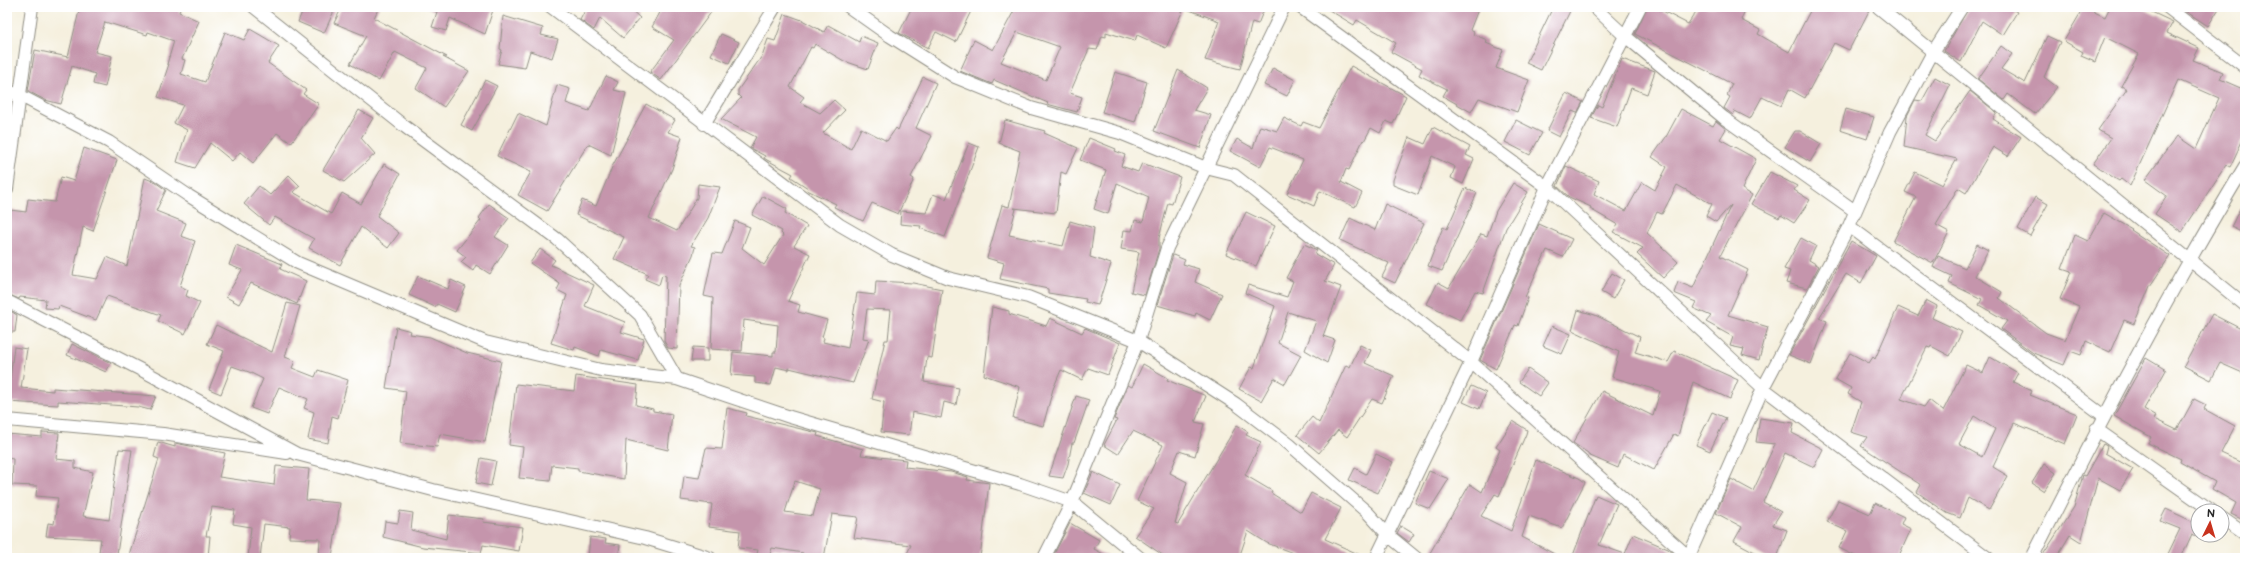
<svg xmlns="http://www.w3.org/2000/svg" width="2252" height="565" viewBox="0 0 2252 565" font-family="'Balsamiq Sans',sans-serif">
<style>
.building{fill:#c595ac;fill-rule:evenodd}
.lines{fill:none;stroke-linecap:round;stroke-linejoin:round}
.minor-casing{stroke:#908e84;stroke-width:14}
.minor{stroke:#fff;stroke-width:12}
</style>
<rect width="100%" height="100%" fill="#fff"/>
<filter id="ink" filterUnits="userSpaceOnUse"><feTurbulence type="fractalNoise" baseFrequency=".025" numOctaves="2"/><feDisplacementMap in="SourceGraphic" scale="8" xChannelSelector="R" yChannelSelector="G"/><feConvolveMatrix kernelMatrix="1 2 1 2 8 2 1 2 1" color-interpolation-filters="sRGB"/></filter>
<filter id="wash" filterUnits="userSpaceOnUse"><feTurbulence type="fractalNoise" baseFrequency=".012" numOctaves="4" result="noise"/><feDisplacementMap in="SourceGraphic" scale="16" xChannelSelector="R" yChannelSelector="G"/><feGaussianBlur stdDeviation="0.9" result="paint"/><feColorMatrix in="noise" values="0 0 0 0 0 0 0 0 0 0 0 0 0 0 0 0 0 1.4 0 .05"/><feComposite in="paint" operator="in"/></filter>
<g filter="url(#wash)">
<rect width="100%" height="100%" fill="#f5f0de"/>
<g id="blocks">
<path class="building" d="M80 7H181L179 12 199 21 182 59 185 60 181 74 205 82 225 32 244 40 250 29 279 46 268 63 306 90 303 94 319 104 291 143 277 133 253 163 240 152 232 161 210 143 195 168 177 162 187 130 174 123 183 105 158 97 169 64H167L174 41 148 32 147 35 105 22 95 52 112 56 105 87 93 84 95 74 72 66 61 104 45 100 28 91 35 50 68 57Z
M304 7H325L334 11 324 33 298 22Z
M342 7H379L374 18 447 57H443L469 71 444 107 416 88 427 68 395 52 379 81 350 64 366 36 334 23Z
M426 7H494L485 34 450 18 446 31 432 27 437 12Z
M587 7H628L640 18 623 38 600 18 594 30 580 20Z
M663 7H715L661 80 650 72 674 40 652 27Z
M912 7H973L956 42 936 32 928 48 899 33Z
M1016 7H1265L1258 24 1252 22 1240 69 1205 60 1219 21 1184 8 1166 48 1137 35 1135 41 1106 32V37L1102 36 1097 50 1089 49 1070 93 1082 97 1077 112 1047 104 1048 103 994 80 992 84 960 71 974 40 993 50ZM1017 32 1060 47 1046 80 1001 62Z
M1324 7H1479L1470 30 1474 32 1473 34 1487 40 1486 43 1503 50 1496 68 1529 80 1517 112 1479 98 1471 112 1443 96 1447 89 1419 75 1422 69 1391 52 1396 43 1357 20 1354 25Z
M1553 7H1572L1541 70 1526 63Z
M1647 7H1655L1688 24 1699 7H1737L1745 10 1741 20 1760 30 1758 34 1789 52 1812 7H1871L1849 50 1834 43 1805 98 1789 89 1781 106 1762 97 1750 119 1735 111 1733 115 1724 108 1730 97 1727 95 1732 84 1635 34Z
M1969 7H2008L2017 12 2003 35 1982 21 1961 62 1944 51Z
M2084 7 2105 17 2110 7H2141L2173 22 2167 33 2199 48 2193 60 2223 72 2220 79 2245 90V135L2230 167 2226 165 2182 232 2155 214 2167 196 2145 180 2177 136 2196 149 2219 98 2178 80 2130 186 2121 179 2119 181 2093 164 2111 138 2098 130 2127 89 2121 86 2139 54 2105 37 2095 62 2081 56 2083 52 2064 41Z
M2179 7H2220L2208 26Z
M785 14 802 20 824 32 828 25 859 42 861 36 878 43 868 69 844 61 815 44 813 48 811 47 790 87 804 97 800 102 820 113 834 100 845 110 823 133 851 149 861 128 887 141 896 128 898 130 923 77 936 83 916 128 932 136 911 177 914 179 898 214 872 203 863 221 834 207 836 204 807 190 808 188 791 177 793 174 767 160 764 158 765 156 750 148 756 137 721 119 741 98 738 95V90L762 56 768 39 775 41Z
M503 16 543 28 541 35 558 39 552 58 530 51 525 68 498 64 502 50 500 49Z
M721 34 739 42 729 63 711 55Z
M2047 36 2060 42 2044 77 2057 87 2035 114 2008 94 2004 100 1978 79 2001 46 2012 54 2001 69 2025 83Z
M1622 59 1655 71 1647 94 1631 88 1617 127 1591 118 1598 105 1602 107Z
M1351 66 1406 96 1393 124 1386 121 1380 133 1371 128 1364 141 1363 140 1349 170 1346 169 1341 182 1362 193 1355 207 1320 191 1314 206 1287 194 1303 160 1270 147 1260 167 1230 151 1237 139 1253 148 1260 126 1277 131 1284 118 1301 126 1303 122 1319 128Z
M1273 68 1295 80 1287 96 1264 85Z
M1178 70 1207 88 1194 110 1211 115 1200 148 1154 131Z
M1115 72 1147 82 1135 122 1102 112Z
M606 76 618 82 614 90 626 93 611 155 588 144 547 211 518 195 531 172 497 156 518 113 546 126 557 85 570 89 566 103 589 111Z
M1935 77 1950 85 1925 135 1935 141 1970 91 1997 113 1993 119 2021 137 2008 156 1993 147 1966 193 1958 188 1936 225 1949 232 1933 263 1893 242 1916 197 1905 192 1915 172 1942 185 1957 159 1904 147 1907 116 1915 100 1922 101Z
M485 80 497 86 472 131 461 125Z
M1566 93 1583 102 1577 113 1572 111 1559 137 1547 131Z
M646 104 675 120 668 132 682 137 672 169 649 218 677 231 697 198 698 184 720 187 708 218 691 246 695 247 693 255 679 286 677 349 668 348 664 341 666 276 662 275 659 285 645 279 648 274 614 259 624 237 576 215 582 200 596 206 613 165Z
M1681 109 1713 126 1716 121 1726 129 1720 139 1756 159 1742 189 1752 195 1720 256 1748 270 1728 315 1768 327 1759 360 1742 355 1744 349 1730 346 1733 337 1706 322 1711 316 1693 308 1696 302 1674 293 1678 282 1693 288 1731 205 1716 222 1706 216 1712 204 1677 185 1662 214 1657 212 1647 233 1678 262 1663 278 1637 254 1643 248 1613 232 1618 225 1590 209 1591 207 1569 197 1557 186 1566 166 1599 181 1594 194 1626 211 1642 182 1655 190 1667 167 1652 157 1666 137Z
M1846 109 1874 117 1867 139 1840 130Z
M359 110 373 118 361 138 375 154 344 182 323 170Z
M1005 120 1045 131 1044 133 1078 148 1066 174 1061 172 1056 213 1014 208 1016 209 1009 235 1063 246 1070 221 1094 228 1090 257 1111 264 1098 305 1085 302 1086 299 1048 293V289L1000 279 1004 263 987 258 1002 205 1009 207 1020 151 999 143Z
M1516 120 1542 133 1530 155 1505 142Z
M1433 127 1470 147 1466 155 1474 159 1463 184 1451 178 1455 167 1432 156 1418 195 1393 185V180L1409 137 1425 144Z
M1795 131H1800L1821 144 1810 162 1785 147Z
M1089 138 1116 149 1115 151 1125 155 1121 166 1138 172 1142 163 1180 177 1172 204 1168 203 1159 238V249L1145 295 1131 292 1139 252 1121 249 1124 230 1132 231 1135 220 1143 222 1149 197 1117 183 1108 214 1094 209 1106 170 1080 160Z
M969 143 979 147 945 237 920 228 921 226 900 224 901 211 926 213 933 194 946 199Z
M84 148 117 160 93 231 83 227 73 275 97 279 107 257 127 266 145 178 155 182 166 190 156 211 186 223 181 236 195 241 180 286 188 290 186 296 200 303 185 334 158 321 161 315 107 296 96 320 59 306 58 309 45 308 46 300 20 297 19 299 7 294 9 246H7V235L10 210 26 212 28 199 55 202 61 177 74 181Z
M384 164 400 174 377 216 399 233 388 248 361 227 340 265 309 248 314 239 275 217 269 225 244 204 259 186 270 195 289 175 300 186 293 192 331 214 342 193 361 204Z
M1770 172 1797 186 1794 190 1810 200 1794 223 1781 215 1779 218 1751 204Z
M1513 183 1528 192 1506 228 1483 293 1475 291 1460 320 1427 304 1438 282 1449 288 1481 234 1487 236 1496 211Z
M1465 188 1477 193 1442 271 1428 266 1443 227 1447 229Z
M763 196 787 209 785 213 807 226 794 246 810 254 788 301 800 305 798 312 827 320 822 337 824 338 823 342 848 348 857 293 875 295 876 281 913 283 942 289 932 358 927 357 924 382 959 388 956 405 944 402 941 418 912 412 909 435 881 432 884 402 872 399 885 340H888L891 310 867 309 863 338 869 339 853 383 789 368V370L776 367 771 385 755 383V377L731 375 733 352 773 356V352H776L778 325 744 320 742 351 711 349 713 298 704 296 713 253 722 254 735 221 750 227 742 248 764 265 783 235 781 233 782 231 752 215Z
M2035 197 2048 204 2030 236 2018 229Z
M2245 198V234L2231 227Z
M489 204 509 218 495 237 508 245 490 274 476 265 473 271 461 262 466 257 457 250 481 220 479 218Z
M1385 204 1424 223 1395 283 1382 277 1389 263 1340 240 1350 218 1375 230Z
M1246 212 1275 226 1256 266 1226 254Z
M2104 213 2132 229 2131 230 2170 256 2150 286 2134 324 2124 320 2110 352 2086 341 2081 355 2070 351 2064 365 2033 353 2001 329 2007 321 1979 305 1982 299 1949 283 1952 276 1933 267 1938 256 1965 268 1977 244 1988 250 1975 276 2002 292 1999 298 2046 333 2065 340 2079 307 2060 299 2071 272 2062 269 2075 235 2088 241Z
M1539 224 1572 239 1563 257 1547 250 1525 297 1528 298 1518 326 1515 325 1496 369 1480 360Z
M1801 238 1816 246 1809 260 1819 266 1807 288 1786 283 1790 271 1784 269Z
M1851 241 1876 256 1861 283 1846 274 1819 318 1827 321 1811 364 1789 355Z
M1304 244 1317 250 1315 254 1334 265 1325 281 1341 287 1323 336 1335 340 1327 363 1305 350 1316 321 1288 312 1278 343 1301 355 1285 384 1274 378 1261 401 1239 389 1251 367 1254 368 1275 306 1245 293 1248 285 1287 297 1293 281 1286 278Z
M236 245 282 264 280 269 306 281 297 304 251 283 239 304 226 297 242 270 229 265Z
M540 249 555 260 551 265 594 285 585 306 625 322 621 332 644 339 638 360 601 350 599 356 575 347 574 350 551 343 567 295 557 290 560 284 530 263Z
M1173 255 1185 260 1183 264 1199 269 1195 282 1222 294 1210 320 1196 313 1195 316 1157 305Z
M1612 273 1624 280 1613 299 1601 292Z
M418 276 448 289 451 280 466 287 455 312 437 304 435 307 409 295Z
M1926 300 1937 306 1932 318 1962 332 1950 356 1931 346 1930 348 1927 347 1901 399 1924 407 1929 400 1943 411 1966 365 1983 373 1990 357 2018 373 2013 382 2032 391 2030 395 2077 414 2065 444 2014 423 1993 467 2008 476 1989 510 1968 498 1960 518 1947 513 1917 492 1921 485 1861 446 1867 437 1851 432 1861 402 1848 394 1851 388 1835 379 1850 353 1869 363 1873 357 1875 359 1898 307 1918 316ZM1974 416 1995 429 1982 457 1959 444Z
M287 303 300 306 285 357 295 361 292 368 315 377 318 370 348 380 338 418 332 416 328 443 308 439 314 412 304 408 308 399 279 387 267 414 251 408 263 379 249 372 232 366 221 394 209 389 224 351 207 344 216 325 272 352Z
M992 307 1009 311V314L1046 326 1050 318 1082 333 1085 328 1120 343 1108 375 1088 368 1082 380 1061 370 1053 389 1043 426 1013 418 1020 387 984 375Z
M7 309 17 315 15 332H7Z
M1578 310 1595 315 1640 337 1635 352 1668 362 1674 351 1738 380 1730 399 1693 382 1678 436 1674 434 1654 470 1623 454 1618 468 1588 455V453L1573 443 1602 391 1653 416 1660 391 1612 377 1619 352 1572 330Z
M2212 314 2245 331V374L2220 363 2211 380 2184 366Z
M1552 326 1571 334 1562 354 1543 346Z
M396 327 411 331 410 334 430 337 467 353 501 361 485 442 440 434 437 447 400 443 406 391 386 388Z
M72 344 111 363 106 372 67 355Z
M1360 345 1371 350 1365 363 1394 376 1382 403 1372 399 1347 437 1338 430 1319 453 1297 435 1312 417 1319 423 1346 365 1350 367Z
M14 347 27 349 21 388 53 391V388L156 396 150 410 138 407 58 401V405L7 402Z
M693 347 708 348V361H691Z
M2146 358 2166 370 2144 409 2156 416 2154 419 2177 430 2194 399 2206 405 2204 409 2235 426 2221 453 2245 464V521L2231 514 2236 503 2212 489 2215 482 2180 462 2181 459 2148 443 2151 437 2114 416Z
M1143 364 1168 378 1167 380 1206 396 1195 422 1204 424 1195 456 1179 451 1170 473 1187 482 1175 523 1178 524 1237 425 1248 432 1246 435 1261 442 1245 475 1272 491 1271 493 1301 512 1311 493 1341 508 1325 539 1367 558H1306L1267 543 1248 531 1239 558H1167L1135 536 1154 509 1137 501 1163 445 1133 431 1118 454 1104 445 1117 420 1114 419 1128 385 1132 387Z
M1528 369 1548 383 1539 396 1519 382Z
M576 376 638 385 636 405 653 409V411L672 414 668 450 626 440 624 479 578 471V468L552 465 550 481 519 478 523 447 509 445 516 384 574 391Z
M1471 386 1486 393 1479 409 1463 402Z
M1076 396 1089 400 1074 443H1072L1068 464 1063 478 1049 476Z
M727 408 747 413 746 416 818 433 817 436 863 449 861 455 906 460 905 467 951 472 968 477 967 480 989 483 980 558H905L911 545 854 538 858 517 832 514 824 558H802L803 553 772 548 769 558H756L758 550 738 548 740 531 709 527 712 504 681 500 684 476 699 478 706 448 722 449ZM795 481 820 489 813 516 785 512Z
M1712 412 1726 418 1710 451 1696 445Z
M1760 418 1794 423 1792 433 1823 449 1814 467 1785 453 1763 502 1781 512 1773 525 1787 530 1777 558H1766L1734 541 1742 527 1716 513 1731 479 1753 491 1775 444 1756 442Z
M1513 421 1527 430 1526 434 1499 496 1495 494 1481 516 1511 531 1536 460 1579 478 1585 482 1562 528 1529 516 1522 537 1562 558H1478L1467 554 1464 558H1427L1470 484 1482 492 1500 450 1496 447Z
M42 432 59 433 56 459 75 461V468L93 472 83 516 109 520 119 449 132 450 117 554 99 552 101 539 46 536 48 523 54 524 58 498 36 496 37 486 12 485 13 459 7 458V434L42 437Z
M158 442 175 447V443L225 453 219 477 274 485 276 466 309 469 306 500 340 503 332 558H319L320 539 289 538 290 527 264 524 260 558H248L251 527 233 524 235 510 212 507 206 536H210L208 557 187 555 169 558H128L159 459 154 457Z
M2103 444 2107 446 2105 453 2133 469 2120 490 2098 478 2081 542 2070 535 2056 558H2041L2074 507 2083 475 2085 476Z
M1376 454 1393 462 1378 493 1349 480 1355 468 1366 474Z
M481 458 496 461 491 486 476 483Z
M2044 464 2056 473 2044 491 2032 483Z
M1429 471 1449 479 1430 509 1415 503Z
M1093 472 1120 485 1111 505 1084 493Z
M1596 495 1617 504 1599 545 1625 554 1633 534 1668 549 1679 558H1572Z
M1838 500 1870 514 1875 503 1904 517 1901 524 1911 529 1898 558H1859L1839 548 1847 531 1827 522Z
M2166 509 2198 524V535H2212L2209 541 2192 534 2181 558H2166L2180 529 2160 521Z
M400 511 413 513 411 530 446 539 449 515 484 519 483 522 523 527 519 551 483 545 481 553 423 547 383 537 385 521 398 523Z
M1070 523 1099 540 1094 549 1111 558H1052Z
M1401 526 1414 534 1409 542 1397 533Z
M590 537 606 539 605 543 620 545 618 558H588Z"/>
</g>
</g>
<g filter="url(#ink)">
<use href="#blocks" fill-opacity="0" stroke="#908e84" stroke-width="1"/>
<g class="lines">
<defs>
<path id="minor" d="M254 7 404 126 557 239 640 315 677 379
M551 7 840 225 892 255 948 278 1028 297 1138 341 1236 404 1289 444 1368 513 1388 535 1416 558
M849 7 890 36 955 77 1031 108 1120 133 1206 168 1234 175 1471 362 1690 558
M1300 7 1547 187 1763 388 1988 558
M1594 7 1625 36 1724 118 1855 211
M1878 7 2245 305
M2167 7 2245 67
M7 91 19 95 109 142 189 196 298 263 485 342 601 370 677 379 790 417 1020 484 1072 502 1140 558
M704 124 775 7
M7 189 32 7
M1849 226 2104 416
M7 301 149 374 297 454 433 490 645 538 710 558
M7 420 163 434 287 453
M2096 429 2212 511
M2222 518 2245 534
M1044 558 1072 502 1138 341 1167 248 1284 7
M1376 558 1471 362 1547 187 1640 7
M1688 558 1763 388 1849 226 1890 132 1933 52 1962 7
M2032 558C2099 425 2168 293 2245 166"/>
</defs>
<use href="#minor" class="minor-casing"/>
<use href="#minor" class="minor"/>
</g>
</g>
<rect width="2252" height="565" fill="none" stroke="#fff" stroke-width="24"/>
<g transform="translate(2210 523) rotate(5)"><circle r="19" fill="#ffffff" stroke="#aaaaaa"/>
<path d="M0-3L7 15L0 10L-7 15Z" fill="#c8321e"/>
<text y="-6" font-size="11" font-weight="bold" text-anchor="middle" fill="#2b2b2b">N</text>
</g>
</svg>
